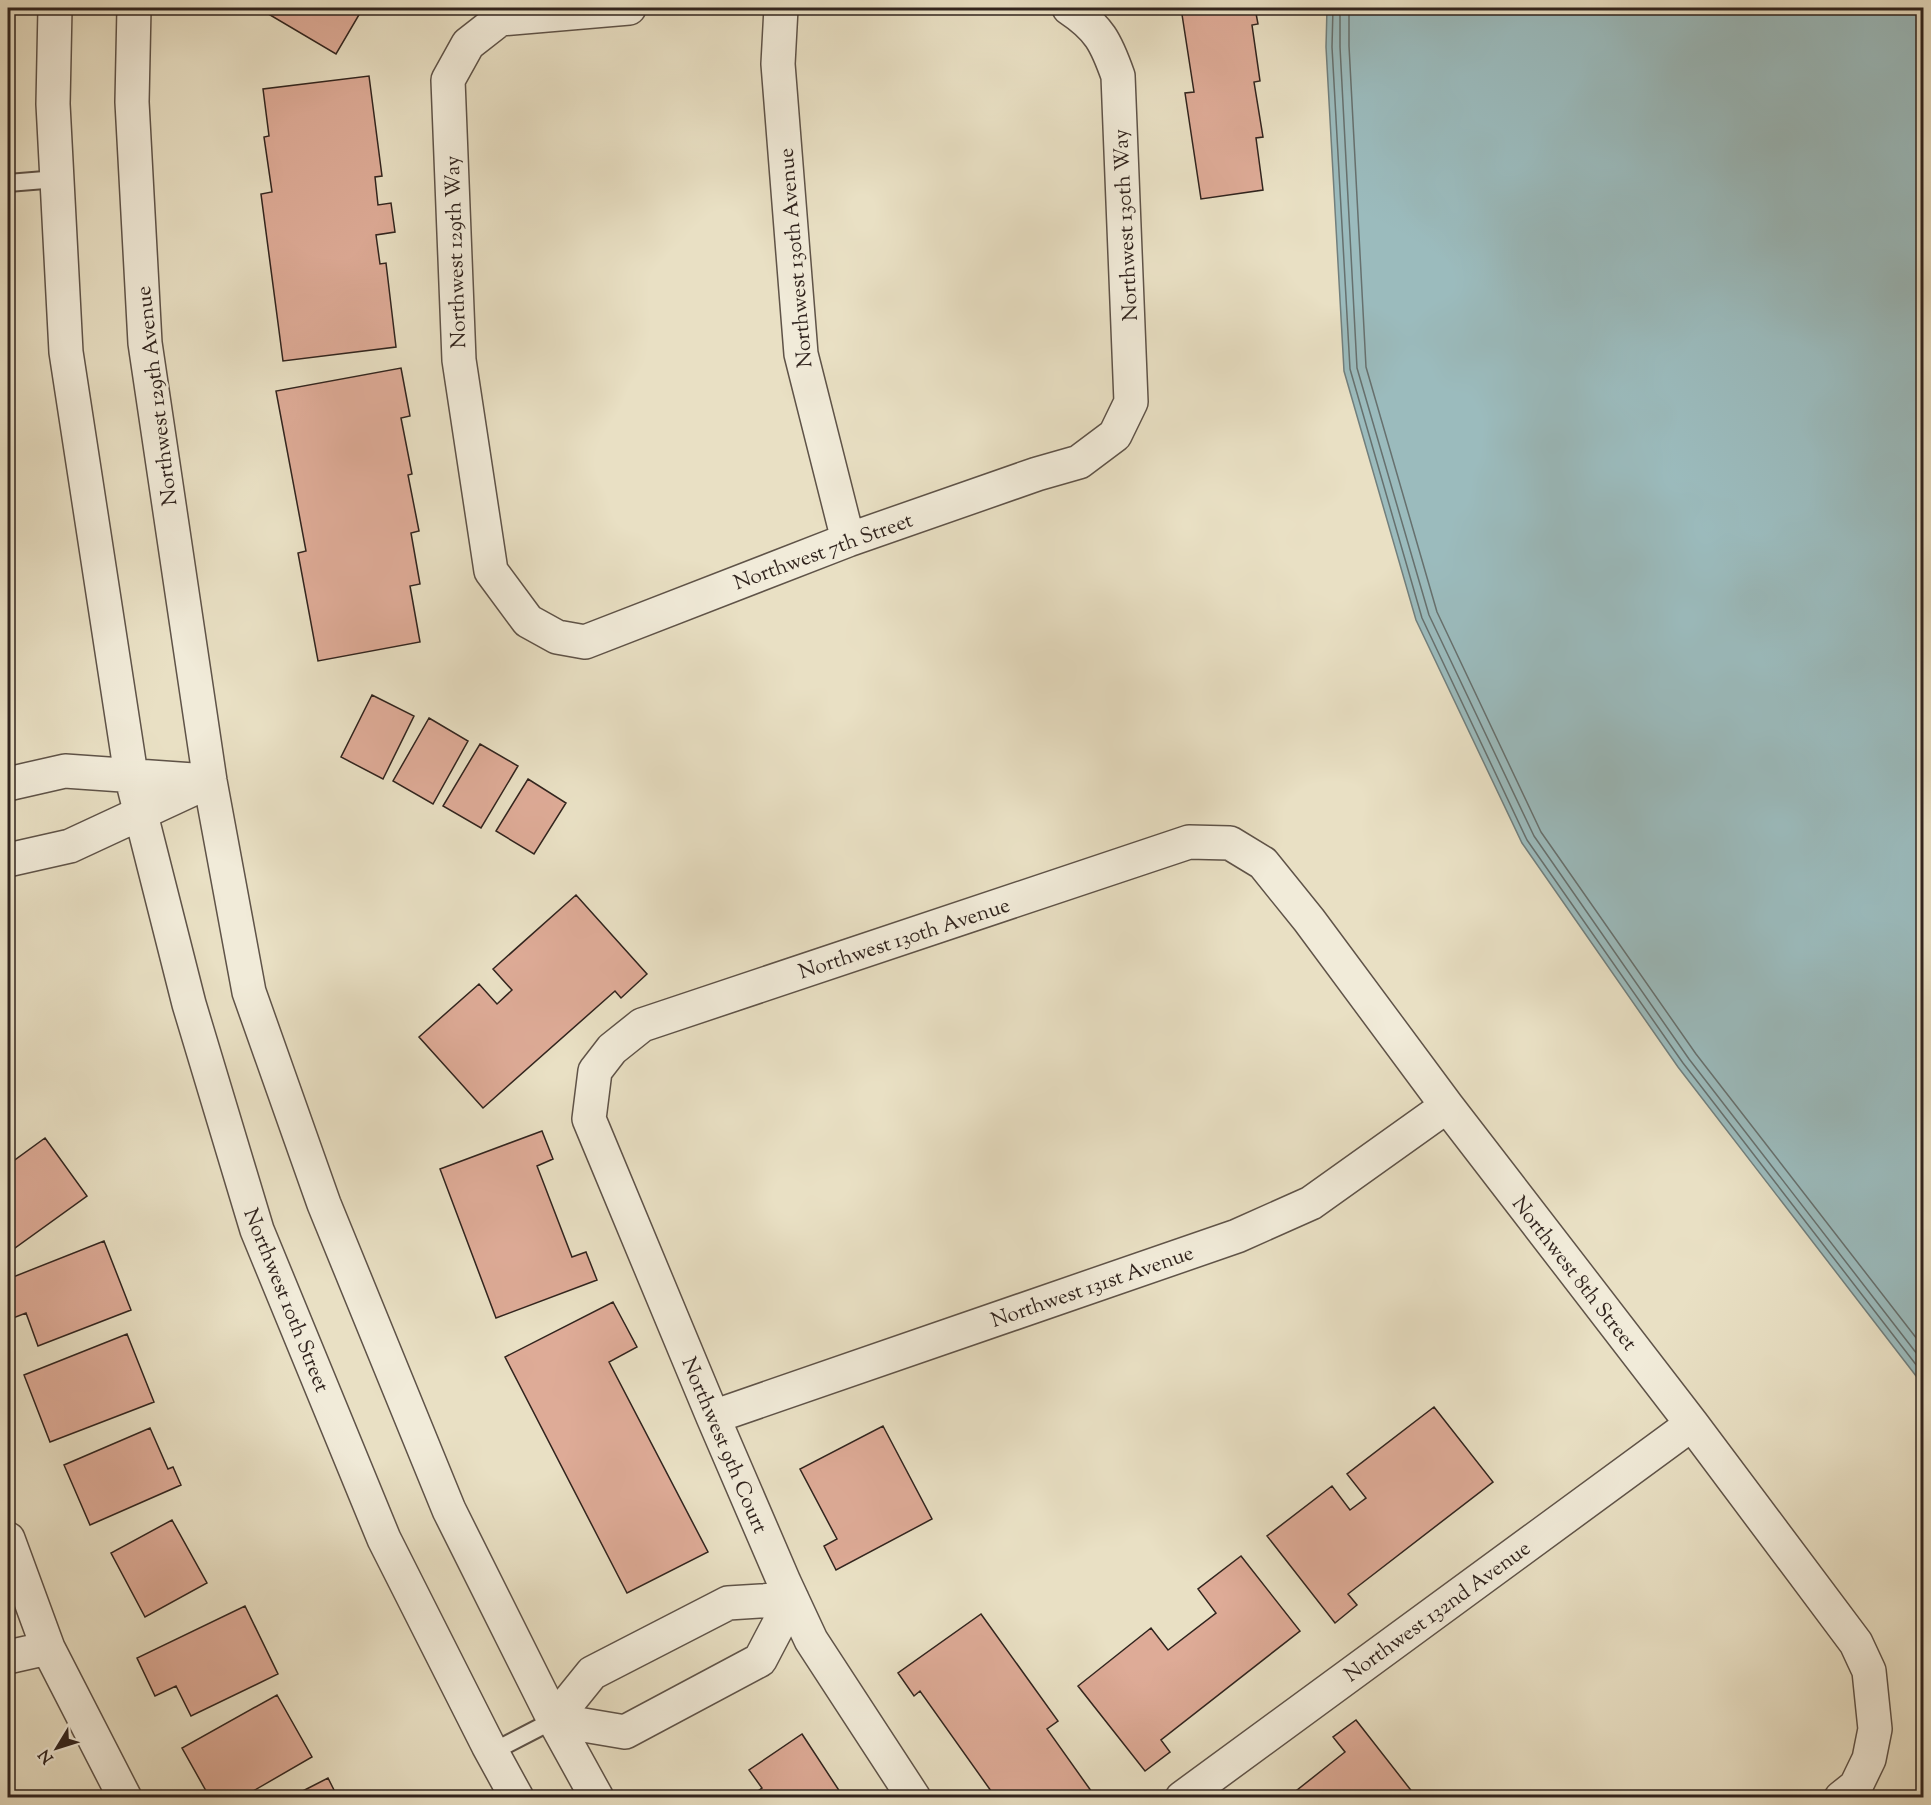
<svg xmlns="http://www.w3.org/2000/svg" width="1931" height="1805" viewBox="0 0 1931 1805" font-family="'Sorts Mill Goudy',serif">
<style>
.water{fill:#9bbbbd;stroke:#717f7d;stroke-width:1.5}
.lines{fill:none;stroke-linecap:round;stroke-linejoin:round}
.shore{stroke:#66706e;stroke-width:1.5}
.building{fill:#deab97;stroke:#31241e;stroke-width:1.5}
.service-casing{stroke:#5f5348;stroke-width:20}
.minor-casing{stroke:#5f5348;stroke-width:36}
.tertiary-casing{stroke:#5f5348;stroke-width:36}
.service{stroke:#f1ebd9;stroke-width:16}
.minor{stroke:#f1ebd9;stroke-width:33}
.tertiary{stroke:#f1ebd9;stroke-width:33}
.labels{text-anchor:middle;stroke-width:5;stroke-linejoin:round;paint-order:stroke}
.street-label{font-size:21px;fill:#31241e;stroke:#f1ebd9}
</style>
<rect width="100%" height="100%" fill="#e9e0c4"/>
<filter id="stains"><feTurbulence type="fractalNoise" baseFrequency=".00333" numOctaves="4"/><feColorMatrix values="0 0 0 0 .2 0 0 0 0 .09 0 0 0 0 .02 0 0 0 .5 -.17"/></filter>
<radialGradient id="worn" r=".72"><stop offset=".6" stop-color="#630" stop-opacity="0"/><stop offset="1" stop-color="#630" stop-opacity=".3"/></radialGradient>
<path class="water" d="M1327 8H1923V1385L1678 1067 1522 843 1416 620 1344 371 1326 47Z"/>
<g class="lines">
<path class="shore" d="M1333 8 1332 47 1350 369 1422 618 1527 840 1683 1063 1924 1375
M1340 8V47L1357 368 1429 615 1534 836 1689 1059 1924 1363
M1349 8V46L1366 367 1437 612 1541 832 1696 1054 1924 1348"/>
</g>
<path class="building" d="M268 8H363L336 54 265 12Z
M1181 8H1255L1258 24 1252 25 1260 81 1254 82 1263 137 1256 138 1263 190 1201 199 1185 93 1194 92Z
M369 76 382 176 375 177 378 205 391 203 395 232 376 235 380 264 386 263 396 347 283 361 261 194 272 192 264 137 269 136 263 89Z
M401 368 410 416 401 418 412 474 408 475 419 531 411 533 420 584 410 586 420 642 318 661 298 553 306 551 276 391Z
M372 695 414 716 383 779 341 757Z
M429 718 468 741 433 804 393 781Z
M480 744 518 766 481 828 443 806Z
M528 779 566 803 534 854 496 831Z
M576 895 647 974 621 998 615 991 483 1108 419 1037 479 984 497 1004 512 990 493 969Z
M542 1131 553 1159 537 1166 572 1257 586 1252 597 1280 496 1318 440 1169Z
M45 1138 87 1196 8 1253V1165Z
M104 1241 131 1310 38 1346 26 1313 8 1320V1279Z
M613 1302 637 1347 609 1362 708 1552 627 1593 505 1357Z
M127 1334 154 1402 50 1442 24 1375Z
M1434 1407 1493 1482 1348 1594 1357 1605 1335 1623 1267 1536 1332 1486 1350 1510 1366 1498 1347 1474Z
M883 1426 932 1519 836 1570 824 1546 837 1539 800 1469Z
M150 1428 168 1469 173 1467 181 1485 90 1525 64 1465Z
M172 1520 207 1583 145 1617 111 1553Z
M1241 1556 1300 1631 1161 1740 1170 1752 1145 1771 1078 1686 1151 1628 1168 1650 1216 1613 1198 1589Z
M245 1606 278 1674 191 1716 176 1686 155 1696 137 1658Z
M981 1614 1058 1721 1047 1729 1094 1795 1091 1798H996L920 1691 914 1696 898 1673Z
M277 1695 312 1757 241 1798H210L182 1748Z
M1356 1720 1417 1798H1287L1345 1752 1333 1737Z
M802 1734 844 1798H748L762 1788 749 1770Z
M328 1778 338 1798H289Z"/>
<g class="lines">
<defs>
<path id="service" d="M8 183 57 179
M492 1752 554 1720"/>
<path id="minor" d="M629 8 500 19 468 44 448 80 459 360 491 571 528 621 557 637 585 642 848 540 1037 474 1079 462 1115 435 1131 402 1118 76C1106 42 1099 28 1069 8
M781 8 778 64 801 354 848 540
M713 1417 1237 1236 1311 1203 1447 1106
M8 1539 48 1648 125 1798
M792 1599 760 1660 625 1732 554 1720 592 1673 728 1603Z
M8 1657 48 1648
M914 1798 811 1640 784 1582 713 1417 589 1119 595 1071 612 1049 642 1025 1189 842 1230 843 1263 863 1309 920 1447 1106 1692 1424 1856 1643 1869 1671 1875 1729 1869 1759 1856 1786 1841 1798
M1182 1798 1692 1424"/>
<path id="tertiary" d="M55 8 53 104 66 352 131 775 189 1004 257 1230 384 1539 488 1745 517 1798
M134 8 132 102 145 343 210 781 249 992 324 1204 449 1510 554 1720 597 1798
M8 784 65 771 208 781
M8 860 70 846 210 781"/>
</defs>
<use href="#service" class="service-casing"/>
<use href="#minor" class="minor-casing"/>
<use href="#tertiary" class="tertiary-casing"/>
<use href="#service" class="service"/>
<use href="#minor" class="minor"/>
<use href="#tertiary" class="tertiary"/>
</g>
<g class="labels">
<g class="street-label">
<text transform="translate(1125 225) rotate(-93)" y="7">Northwest 130th Way</text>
<text transform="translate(455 252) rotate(-92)" y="7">Northwest 129th Way</text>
<text transform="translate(795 258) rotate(-95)" y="7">Northwest 130th Avenue</text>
<text transform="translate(156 396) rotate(-97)" y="7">Northwest 129th Avenue</text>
<text transform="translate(823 551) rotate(-20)" y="7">Northwest 7th Street</text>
<text transform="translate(904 938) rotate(-18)" y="7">Northwest 130th Avenue</text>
<text transform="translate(1575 1273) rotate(52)" y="7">Northwest 8th Street</text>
<text transform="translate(1092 1286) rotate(-19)" y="7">Northwest 131st Avenue</text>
<text transform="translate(287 1300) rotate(68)" y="7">Northwest 10th Street</text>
<text transform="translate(725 1445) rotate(67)" y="7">Northwest 9th Court</text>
<text transform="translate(1437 1611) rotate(-36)" y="7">Northwest 132nd Avenue</text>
</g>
</g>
<rect width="1931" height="1805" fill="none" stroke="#e9e0c4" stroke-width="30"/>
<rect x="9" y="9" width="1913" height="1787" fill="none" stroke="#31241e" stroke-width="3"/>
<rect x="15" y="15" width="1901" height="1775" fill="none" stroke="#31241e" stroke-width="1.5"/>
<g transform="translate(57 1748) rotate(232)" stroke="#f1ebd9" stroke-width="4.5" paint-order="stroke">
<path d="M0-4.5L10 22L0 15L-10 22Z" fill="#31241e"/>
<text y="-9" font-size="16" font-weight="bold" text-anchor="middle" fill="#31241e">N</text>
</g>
<rect width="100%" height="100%" filter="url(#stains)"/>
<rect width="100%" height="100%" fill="url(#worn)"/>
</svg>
